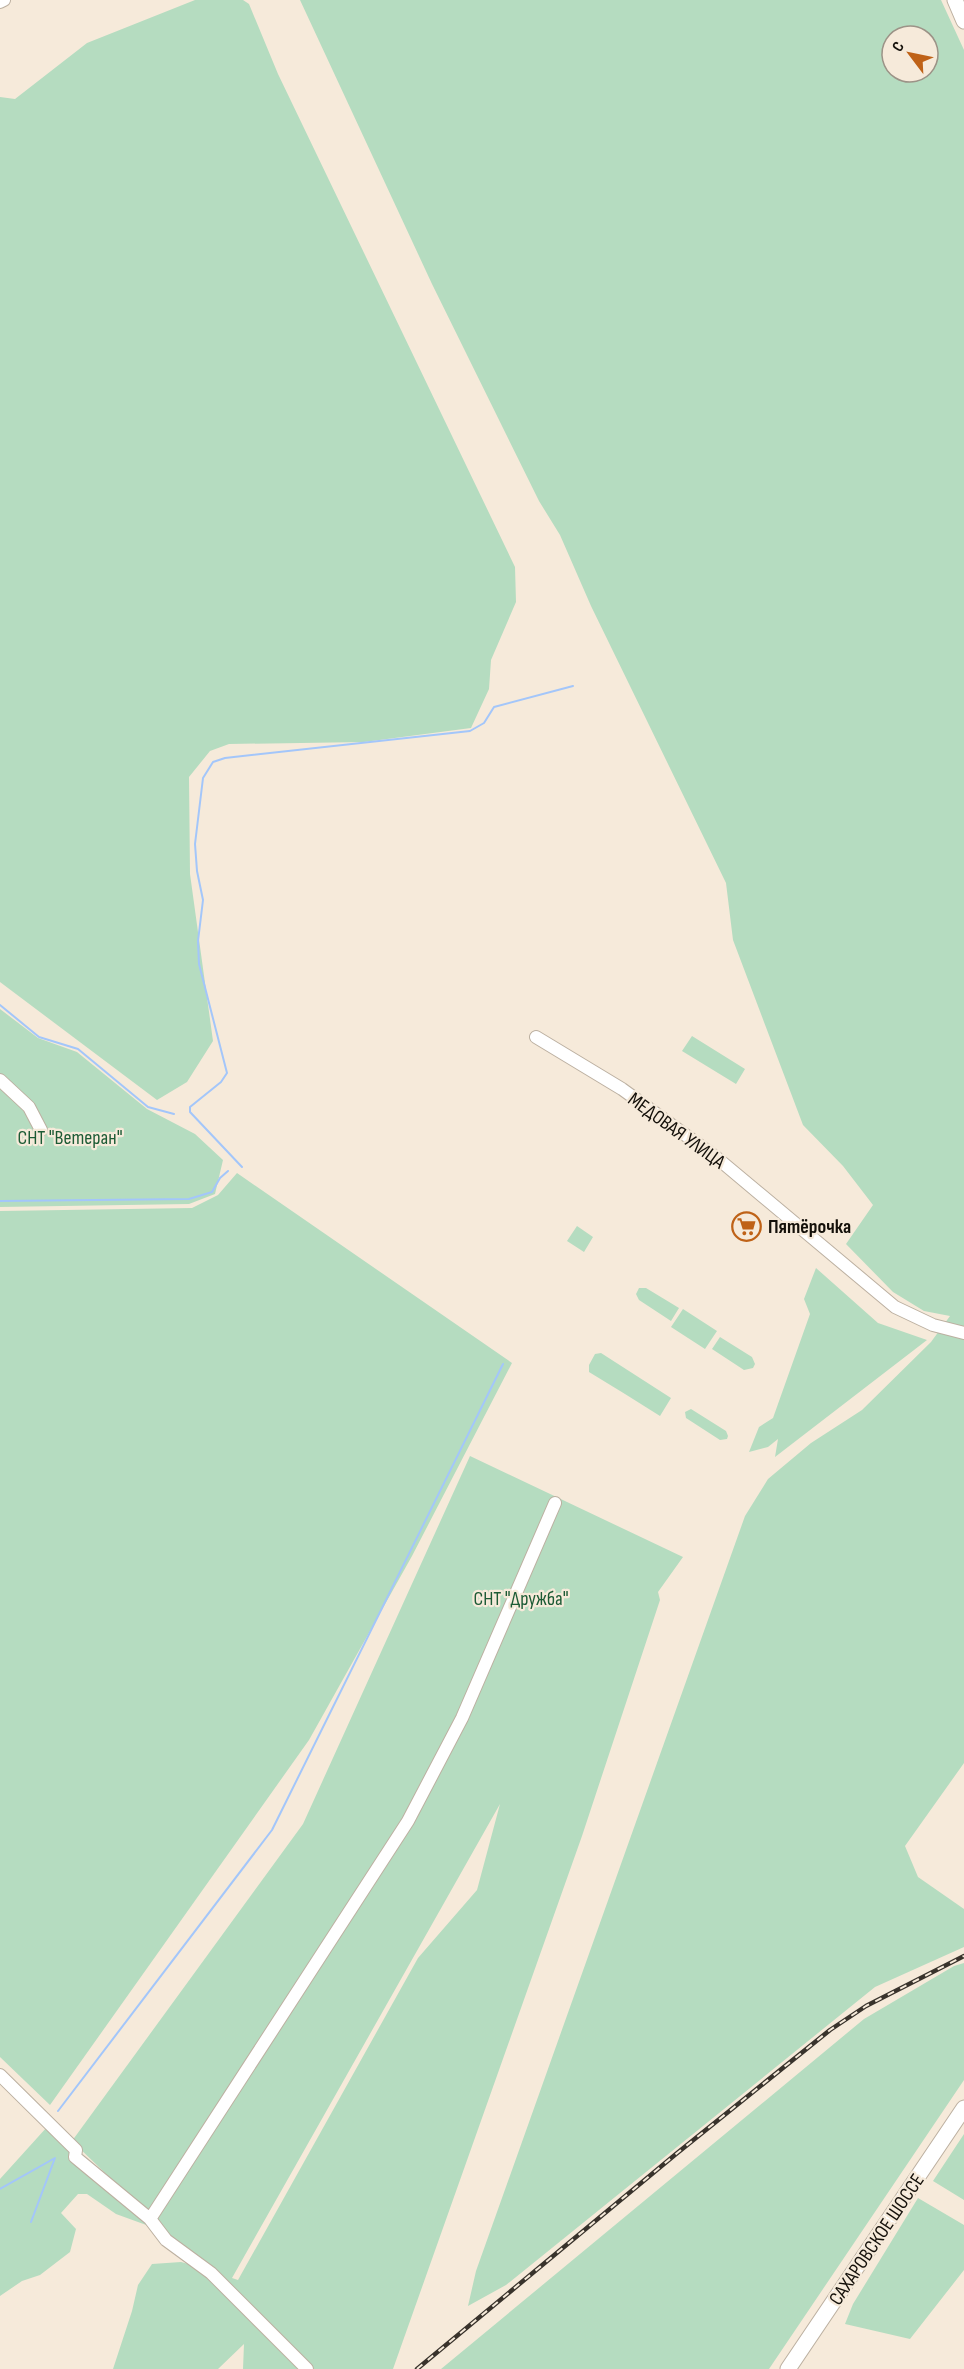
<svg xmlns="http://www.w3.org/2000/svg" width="964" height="2369" viewBox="0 0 964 2369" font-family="'Sofia Sans Condensed',sans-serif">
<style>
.green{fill:#b5dcc0;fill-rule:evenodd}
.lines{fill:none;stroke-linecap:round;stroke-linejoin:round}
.stream{stroke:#a3c6fa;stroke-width:2}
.minor-casing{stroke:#bcb0a1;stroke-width:14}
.major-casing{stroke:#bcb0a1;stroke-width:17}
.minor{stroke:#fff;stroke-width:12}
.major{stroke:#fff;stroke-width:15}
.rail-casing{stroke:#39332c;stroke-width:4.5}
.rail{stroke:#f6eada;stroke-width:2;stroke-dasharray:7;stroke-linecap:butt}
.labels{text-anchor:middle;stroke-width:4.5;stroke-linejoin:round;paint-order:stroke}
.street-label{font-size:20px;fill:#14100a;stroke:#f6eada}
.park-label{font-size:20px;fill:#1c5b35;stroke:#f6eada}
.poi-label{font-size:20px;font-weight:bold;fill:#14100a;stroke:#f6eada;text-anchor:start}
</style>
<rect width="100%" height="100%" fill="#f6eada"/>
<path class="green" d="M195 0H243L249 4 278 74 515 567 516 602 491 660 489 689 471 728 364 742 229 744 210 751 189 777 190 874 213 1041 187 1082 157 1100 0 982V97L15 99 87 43Z
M300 0H941L964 50V1763L905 1846 918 1877 964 1909V1947L875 1987 506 2285 468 2306 476 2271 745 1516 768 1479 811 1443 862 1410 931 1342 950 1316 924 1311 893 1292 846 1244 873 1205 843 1166 803 1125 733 940 726 883 591 606 560 535 539 501 432 284ZM892 36H928V72H892Z
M0 1009 38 1038 77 1052 147 1109 195 1134 223 1160 215 1194 189 1204 0 1207Z
M692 1036 745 1069 736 1084 682 1051Z
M237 1173 512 1363 412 1556 309 1740 50 2105 0 2057V1211L192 1208 218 1195Z
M577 1226 593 1237 584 1252 567 1241Z
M816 1268 878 1323 927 1340 775 1457 778 1439 768 1447 749 1452 759 1427 773 1418 810 1314 804 1299Z
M639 1288H646L679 1308 671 1321 639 1300 636 1294Z
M683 1309 717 1331 705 1349 671 1327Z
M720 1337 752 1357 755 1364 753 1368 744 1370 712 1349Z
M601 1353 671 1398 660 1416 625 1394 630 1386 625 1394 589 1372V1365L595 1354Z
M691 1409 726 1431 728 1436 727 1439 720 1440 686 1418 685 1412Z
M470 1456 683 1557 658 1592 660 1600 582 1836 393 2369H243L244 2344 218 2369H113L132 2311 138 2285 152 2264 181 2262 203 2268 72 2141 303 1824ZM500 1804 477 1890 418 1958 238 2280 232 2278Z
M964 1963V2080L769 2369H441L864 2019 954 1966Z
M47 2127 149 2226 116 2214 87 2194H78L61 2213 76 2229 70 2252 40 2275 22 2281 0 2296V2179Z
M964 2134V2200L933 2181Z
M918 2198 964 2225V2270L910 2339 845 2324 853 2304Z"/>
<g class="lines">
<path class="stream" d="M0 1005 39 1037 78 1049 148 1107 174 1114
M242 1167 190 1112V1107L221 1082 227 1073 199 964 198 941 203 900 197 871 195 844 203 778 213 762 225 758 470 731 484 723 494 707 573 686
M0 1201 189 1199 212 1192 220 1178 228 1171
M58 2111 272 1830 503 1364
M0 2189 55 2158 31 2222"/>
<defs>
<path id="minor" d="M0 2 4 0
M536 1037 622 1089 717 1158 895 1307 933 1325 964 1333
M0 1080 29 1107 41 1130
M0 2075 76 2150 75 2157 150 2219 166 2240 211 2273 307 2369
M150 2219 408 1821 462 1718 555 1503"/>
<path id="major" d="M955 0 964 21
M788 2369 964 2108"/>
</defs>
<use href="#minor" class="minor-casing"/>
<use href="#major" class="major-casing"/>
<use href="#minor" class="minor"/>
<use href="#major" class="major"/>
<defs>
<path id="rail" d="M417 2369 676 2154 830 2030 866 2006 964 1956"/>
</defs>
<use href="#rail" class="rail-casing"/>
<use href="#rail" class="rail"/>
</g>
<defs>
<symbol id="supermarket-ring" viewBox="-11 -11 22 22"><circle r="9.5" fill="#f6eada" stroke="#bf6217" stroke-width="1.5"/><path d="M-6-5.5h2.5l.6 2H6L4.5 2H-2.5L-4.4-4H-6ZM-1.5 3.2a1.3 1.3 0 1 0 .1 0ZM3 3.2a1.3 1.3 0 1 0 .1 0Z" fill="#bf6217"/></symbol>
</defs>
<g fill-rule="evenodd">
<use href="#supermarket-ring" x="730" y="1210" width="33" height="33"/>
</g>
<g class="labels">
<g class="street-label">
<text transform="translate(677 1130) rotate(36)" y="7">МЕДОВАЯ УЛИЦА</text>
<text transform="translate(876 2239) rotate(-56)" y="7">САХАРОВСКОЕ ШОССЕ</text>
</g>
<g class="park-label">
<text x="70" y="1144">СНТ "Ветеран"</text>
<text x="521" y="1605">СНТ "Дружба"</text>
</g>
<g class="poi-label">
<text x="768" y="1233">Пятёрочка</text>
</g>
</g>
<g transform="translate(910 54) rotate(302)"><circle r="28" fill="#f6eada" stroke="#9c9387" stroke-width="1.5"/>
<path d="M0-4.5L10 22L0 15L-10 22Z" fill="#bf6217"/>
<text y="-9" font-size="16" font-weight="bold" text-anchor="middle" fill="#14100a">С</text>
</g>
</svg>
